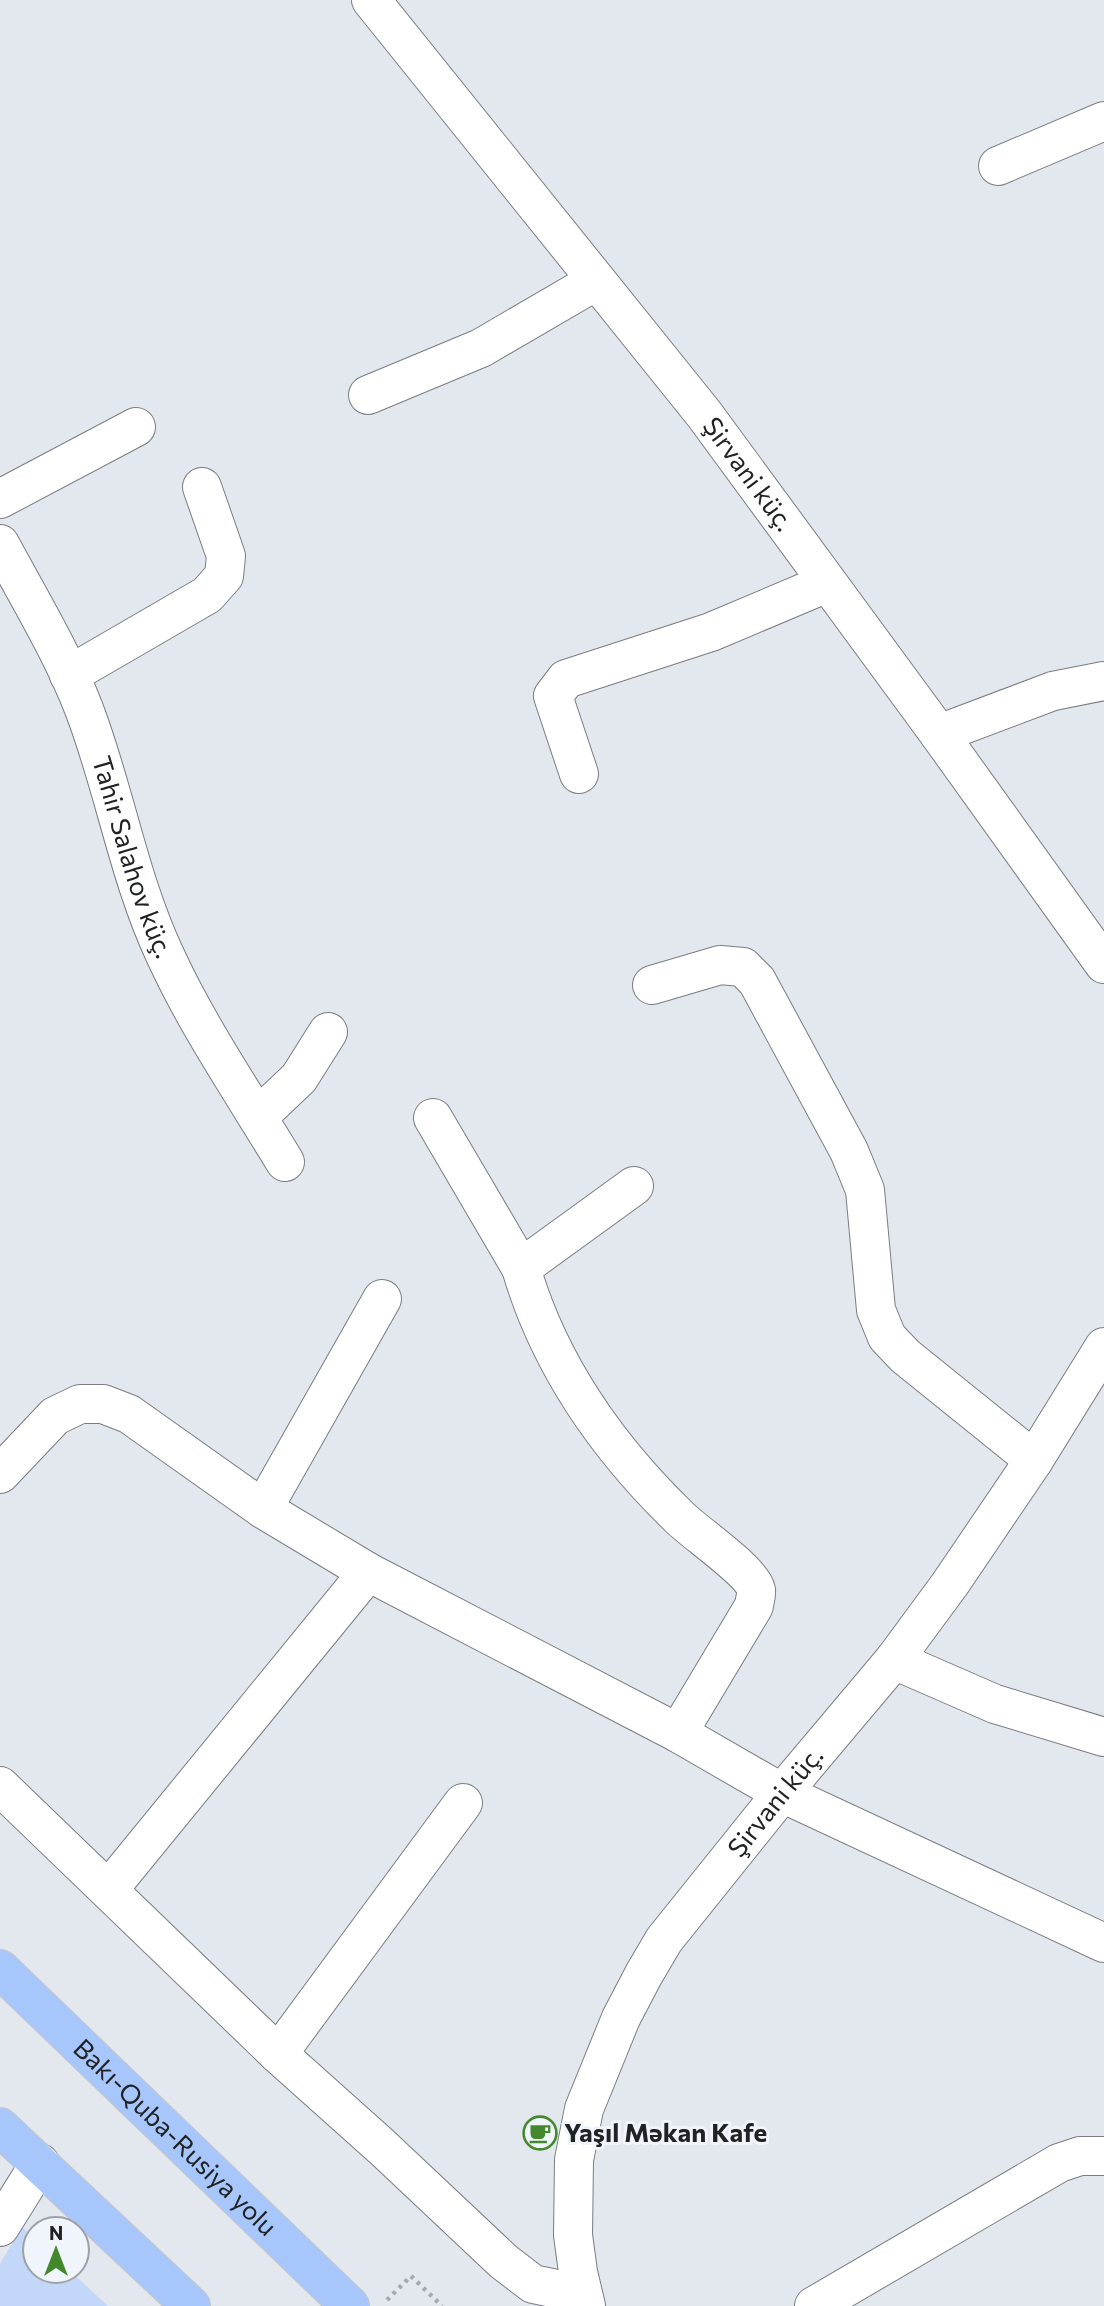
<svg xmlns="http://www.w3.org/2000/svg" width="1104" height="2306" viewBox="0 0 1104 2306" font-family="Commissioner,sans-serif">
<style>
.green{fill:#c3d7f9}
.lines{fill:none;stroke-linecap:round;stroke-linejoin:round}
.minor-casing{stroke:#797d83;stroke-width:40}
.highway-casing{stroke:#c5c6c6;stroke-width:40}
.path{stroke:#a6a9af;stroke-width:4.5;stroke-dasharray:3.5 5;stroke-linecap:butt}
.minor{stroke:#fff;stroke-width:38}
.highway{stroke:#a7c7fc;stroke-width:38}
.labels{text-anchor:middle;stroke-width:6;stroke-linejoin:round;paint-order:stroke}
.street-label{font-size:26px;fill:#202224;stroke:#f0f5fc}
.poi-label{font-size:26px;font-weight:bold;fill:#202224;stroke:#f0f5fc;text-anchor:start}
</style>
<rect width="100%" height="100%" fill="#e3e7ee"/>
<path class="green" d="M22 2227 35 2239V2271H70L108 2306H0V2264Z"/>
<g class="lines">
<defs>
<g id="minor">
<path id="s1" d="M371 0 704 414 939 734 1104 964"/>
<path d="M998 166 1104 121"/>
<path d="M368 395 481 348 596 281"/>
<path d="M0 499 136 427"/>
<path id="s2" d="M0 544C29 598 62 652 84 709 115 790 128 876 165 955 198 1027 244 1094 285 1162"/>
<path d="M69 675 207 595 224 576 226 556 202 487"/>
<path d="M939 734 1053 691 1104 681"/>
<path d="M579 774 553 696 566 679 711 632 827 583"/>
<path d="M652 985 720 965 743 967 757 981 849 1151 865 1190 876 1310 887 1337 905 1356 1034 1460"/>
<path d="M258 1117 299 1078 328 1032"/>
<path d="M433 1118 521 1268"/>
<path d="M634 1186 521 1268C549 1364 608 1448 679 1517 696 1534 752 1571 756 1590 757 1595 754 1602 754 1606L678 1733"/>
<path d="M0 1474 55 1416 80 1404H103L129 1414 263 1509 368 1572 678 1733 782 1793 1104 1943"/>
<path d="M263 1509 382 1299"/>
<path d="M894 1660 995 1704 1104 1737"/>
<path d="M0 1786 278 2054 382 2147 503 2261 533 2284 582 2294"/>
<path d="M109 1889 368 1572"/>
<path d="M278 2054 463 1803"/>
<path d="M0 2227 40 2163"/>
<path id="s3" d="M586 2306 578 2272 573 2235 574 2160 584 2109 621 2018 644 1974 664 1940 782 1793 894 1660 950 1584 1034 1460 1104 1347"/>
<path d="M814 2306 1059 2163 1080 2156H1104"/>
</g>
<g id="highway">
<path id="s4" d="M0 1969 350 2306"/>
<path d="M0 2127 191 2306"/>
</g>
</defs>
<use href="#minor" class="minor-casing"/>
<use href="#highway" class="highway-casing"/>
<path class="path" d="M387 2300 411 2276 442 2306"/>
<use href="#minor" class="minor"/>
<use href="#highway" class="highway"/>
</g>
<defs>
<symbol id="cafe-ring" viewBox="-11 -11 22 22"><circle r="9.5" fill="#f0f5fc" stroke="#43882d" stroke-width="1.5"/><path d="M-5.5-4.5H6V0H3Q3 3.5 0 3.5H-2.5Q-5.5 3.5-5.5 0ZM3-3.2v2h1.7v-2ZM-6 4.5H4V6H-6Z" fill="#43882d"/></symbol>
</defs>
<g fill-rule="evenodd">
<use href="#cafe-ring" x="521" y="2114" width="38" height="38"/>
</g>
<g class="labels">
<g class="street-label">
<text dy="9" stroke="none"><textPath href="#s1" startOffset="606">Şirvani küç.</textPath></text>
<text dy="9" stroke="none"><textPath href="#s2" startOffset="341">Tahir Salahov küç.</textPath></text>
<text dy="9" stroke="none"><textPath href="#s3" startOffset="564">Şirvani küç.</textPath></text>
<text dy="9" stroke="none"><textPath href="#s4" startOffset="243">Bakı-Quba-Rusiya yolu</textPath></text>
</g>
<g class="poi-label">
<text x="564" y="2142">Yaşıl Məkan Kafe</text>
</g>
</g>
<g transform="translate(56 2250)"><circle r="33" fill="#f0f5fc" stroke="#9da1a6" stroke-width="2"/>
<path d="M0-5L12 26L0 18L-12 26Z" fill="#43882d"/>
<text y="-10" font-size="19" font-weight="bold" text-anchor="middle" fill="#202224">N</text>
</g>
</svg>
